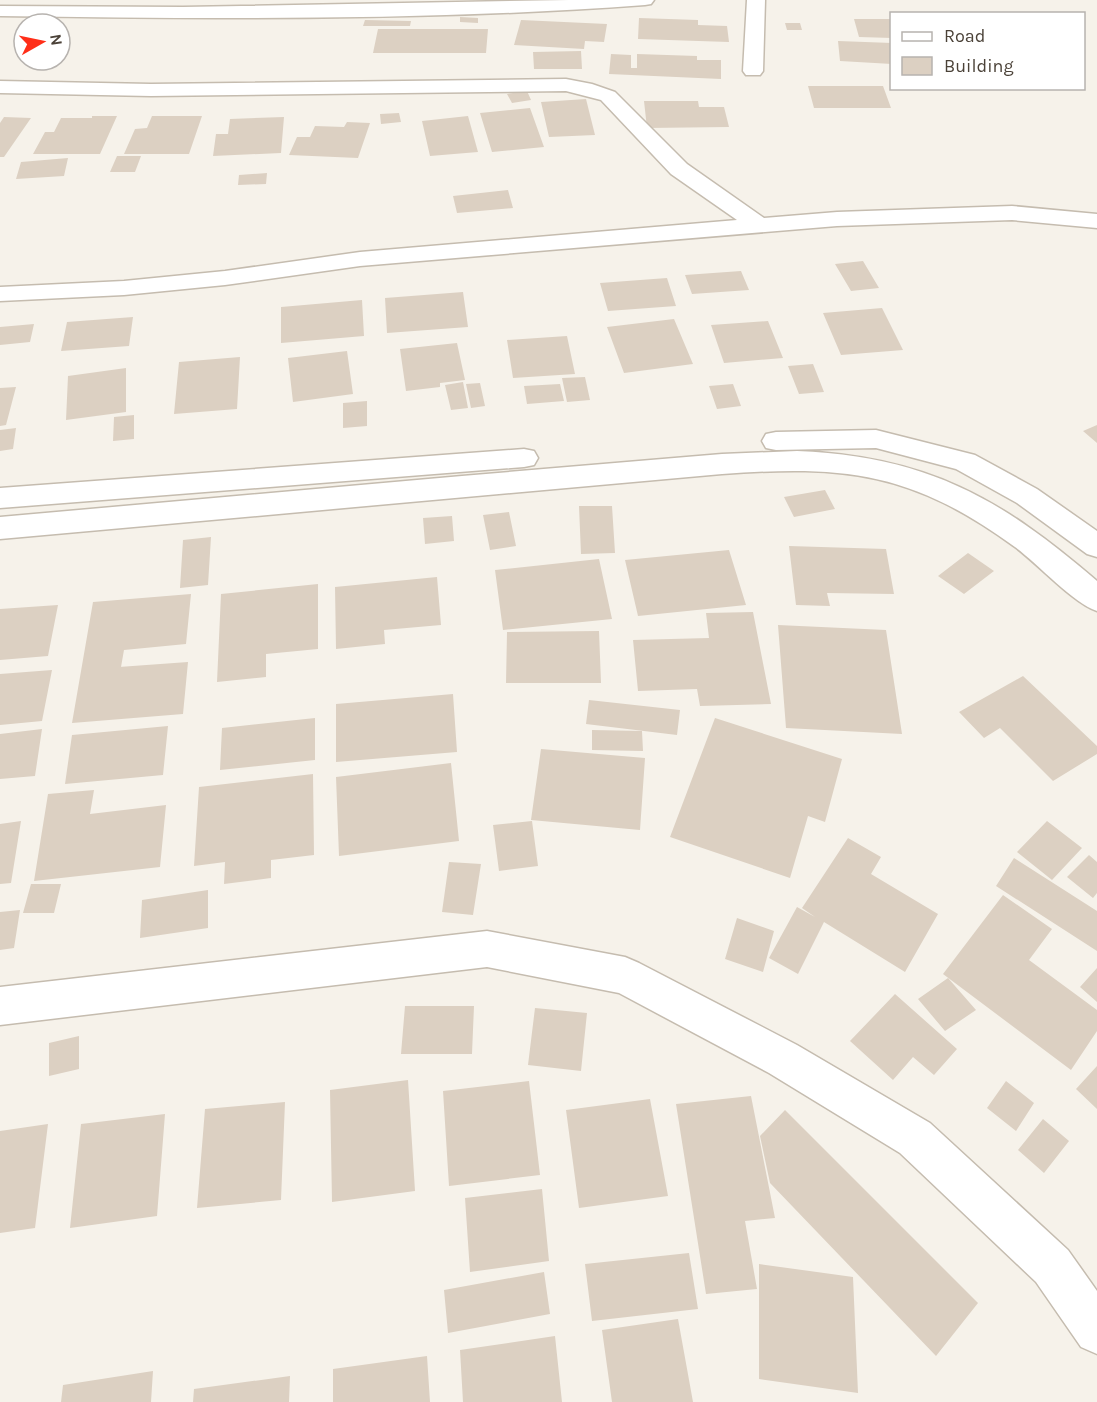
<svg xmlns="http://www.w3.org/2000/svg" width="1097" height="1402" viewBox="0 0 1097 1402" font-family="Karla,sans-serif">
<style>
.building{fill:#dcd0c2}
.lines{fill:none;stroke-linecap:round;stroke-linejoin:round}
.minor-casing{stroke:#c5bcaf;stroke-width:3}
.minor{fill:#fff;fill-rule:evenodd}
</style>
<rect width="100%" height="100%" fill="#f6f2ea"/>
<path class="building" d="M460 17 478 18V23L460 22Z
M639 18 698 20V25L727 26 729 42 638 39Z
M854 19H892V38L859 37Z
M365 20 411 21 410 26H363Z
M521 20 607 24 604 42 585 41 584 49 514 45Z
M785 23H800L802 30H787Z
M378 29H488L486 53H373Z
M838 41 892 43V64L840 61Z
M581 51 582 69H534L533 52Z
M611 54 631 55V68H637V54L697 56V60H721V79L609 74Z
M808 86H883L891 108H814Z
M527 91 531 100 512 103 507 94Z
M586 99 595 135 549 137 541 102Z
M644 101H698L699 107H724L729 127 647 128Z
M530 108 544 147 492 152 480 113Z
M399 113 401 122 381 124 380 114Z
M92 116H117L100 154H33L45 132H54L61 118H92Z
M152 116H202L189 154H124L135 129 147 128Z
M468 116 478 152 430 156 422 121Z
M4 117 31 118 4 157H0V123Z
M284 117 281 153 213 156 216 134H228L230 119Z
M347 122 370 123 358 158 289 155 297 137H310L315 126 344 127Z
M117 156H141L135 172H110Z
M68 158 64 176 16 179 21 162Z
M267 173 266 184 238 185 239 175Z
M508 190 513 208 457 213 453 196Z
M863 261 879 288 851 291 835 264Z
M741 271 749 290 692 294 685 275Z
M667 278 676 306 608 311 600 283Z
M463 292 468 327 387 333 385 298Z
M362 300 364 336 281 343V307Z
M882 308 903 350 841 355 823 313Z
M133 317 129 346 61 351 67 322Z
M674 319 693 364 624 373 607 327Z
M768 321 783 358 724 363 711 325Z
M34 324 30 342 0 345V327Z
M567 336 575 374 513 378 507 340Z
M457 343 465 380 440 383V387L406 391 400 349Z
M347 351 353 394 293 402 288 358Z
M240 357 237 409 174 414 179 362Z
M813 364 824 392 799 394 788 366Z
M126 368V412L66 420 68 376Z
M585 377 590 400 567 402 562 378Z
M463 382 468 408 451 410 445 385Z
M480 383 485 406 471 408 466 384Z
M560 384 564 401 527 404 524 386Z
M733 384 741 406 717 409 709 386Z
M16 387 6 425 0 426V388Z
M367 401V426L343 428V403Z
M134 415V439L113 441 114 417Z
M1097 425V443L1083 431Z
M16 428 13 449 0 451V430Z
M825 490 835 509 794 517 784 497Z
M579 506H612L615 553 581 554Z
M509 512 516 546 490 550 483 515Z
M452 516 454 541 425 544 423 518Z
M211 537 208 585 180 588 183 540Z
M789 546 886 549 894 594 827 593 830 606 796 605Z
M729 550 746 605 638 616 625 560Z
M968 553 994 571 964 594 938 576Z
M599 559 612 619 503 630 495 570Z
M437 577 441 625 384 630 385 644 336 649 335 587Z
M318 584V649L266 654V677L217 682 221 594Z
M191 594 186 644 124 650 121 667 105 668 188 662 183 714 72 723 93 602Z
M58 605 48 656 0 660V609Z
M753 612 771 704 700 706 697 689 638 691 633 640 709 638 706 613Z
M778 625 886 630 902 734 786 728Z
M599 631 601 683H506L507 632Z
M52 670 42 721 0 725V674Z
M1023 676 1097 746V754L1053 781 1000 728 984 738 959 712Z
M453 694 457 752 336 762V704Z
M589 700 680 710 677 735 586 724Z
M315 718V760L220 770 222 728Z
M715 718 842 759 825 822 808 816 790 878 670 837Z
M168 726 163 775 65 784 72 735Z
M42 729 35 776 0 779V734Z
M592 730 642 731 643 751 592 750Z
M541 749 645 758 640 830 531 820Z
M451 763 459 841 339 856 336 777Z
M313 774 314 855 271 860V878L224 884 225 862 194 866 199 787Z
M94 790 90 814 166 805 160 867 34 881 48 794Z
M21 821 11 883 0 884V824Z
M532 821 538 866 499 871 493 825Z
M1047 821 1082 848 1052 880 1017 852Z
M848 838 881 857 871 874 938 914 905 972 824 922 798 974 769 958 797 907 815 917 802 908Z
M1089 855 1097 862V893L1093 898 1067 877Z
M1014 858 1097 911V951L996 886Z
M449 862 481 864 473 915 442 912Z
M31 884H61L54 913H23Z
M208 890V928L140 938 142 900Z
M1003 895 1052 929 1029 960 1097 1010V1031L1071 1070 943 974Z
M20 910 14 948 0 950V912Z
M737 918 774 931 763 972 725 959Z
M1097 968V1002L1080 987Z
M948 978 976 1010 945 1031 918 999Z
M895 994 957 1049 934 1075 913 1057 893 1080 850 1041Z
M405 1006H474L472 1054H401Z
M535 1008 587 1013 581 1071 528 1065Z
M79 1036V1069L49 1076V1043Z
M1097 1066V1109L1076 1089Z
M408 1080 415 1191 332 1202 330 1090Z
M529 1081 540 1175 449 1186 443 1091Z
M1006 1081 1034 1103 1016 1131 987 1108Z
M751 1096 775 1218 745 1221 757 1289 706 1294 676 1104Z
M650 1099 668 1196 579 1208 566 1110Z
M285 1102 281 1200 197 1208 205 1109Z
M785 1110 978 1303 936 1356 770 1183 760 1136Z
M165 1114 157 1216 70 1228 81 1124Z
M1043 1119 1069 1141 1044 1173 1018 1150Z
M48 1124 35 1228 0 1233V1131Z
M542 1189 549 1261 470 1272 465 1198Z
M689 1253 698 1309 592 1321 585 1264Z
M759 1264 853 1277 858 1393 759 1379Z
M544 1272 550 1314 448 1333 444 1290Z
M678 1319 693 1402H612L602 1330Z
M555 1336 562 1402H463L460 1350Z
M427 1356 430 1402H333V1369Z
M153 1371 151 1402H61L63 1385Z
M290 1376 289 1402H193L194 1389Z"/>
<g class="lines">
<defs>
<path id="minor" d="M569 0H654L651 4 645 5C431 21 215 19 0 16V6L183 7Z
M747 0H765L763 71 760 75H746L743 71Z
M566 79 592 84 615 92 687 164 764 218 837 212 1012 206 1097 214V228L1012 220 837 226 360 266 225 285 124 295 0 301V287L124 281 225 271 360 252 737 220 671 174 601 100 566 91 151 96 0 93V81L151 84Z
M876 430 975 455 1037 489 1097 531V557L1087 554 1017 503 956 469 876 448 776 450 766 448 762 441 766 434 776 432Z
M524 449 534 451 538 458 534 465 524 467 0 508V488Z
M797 451C926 456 1001 498 1097 581V611C1074 604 1037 563 1015 547 912 472 846 465 722 474L0 539V517L462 476 722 454Z
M487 931 625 957 639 963 797 1045 930 1123 1068 1250 1097 1291V1354L1081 1347 1036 1282 900 1153 769 1073 619 993 487 967 0 1025V987Z"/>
</defs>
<use href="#minor" class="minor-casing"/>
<use href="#minor" class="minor"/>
</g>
<rect x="890" y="12" width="195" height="78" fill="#ffffff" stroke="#b7b3af" stroke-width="1.5"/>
<rect x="902" y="32" width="30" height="9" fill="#ffffff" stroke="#b7b3af" stroke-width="1.5"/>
<text x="944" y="42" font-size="18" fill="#4b4238">Road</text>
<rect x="902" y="57" width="30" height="18" fill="#dcd0c2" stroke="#b7b3af" stroke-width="1.5"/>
<text x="944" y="72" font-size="18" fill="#4b4238">Building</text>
<g transform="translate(42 42) rotate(81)"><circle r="28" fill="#ffffff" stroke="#b7b3af" stroke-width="1.5"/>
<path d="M0-4.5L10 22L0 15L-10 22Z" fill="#ff2e18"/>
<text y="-9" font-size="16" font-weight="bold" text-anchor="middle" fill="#4b4238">N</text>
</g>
</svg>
